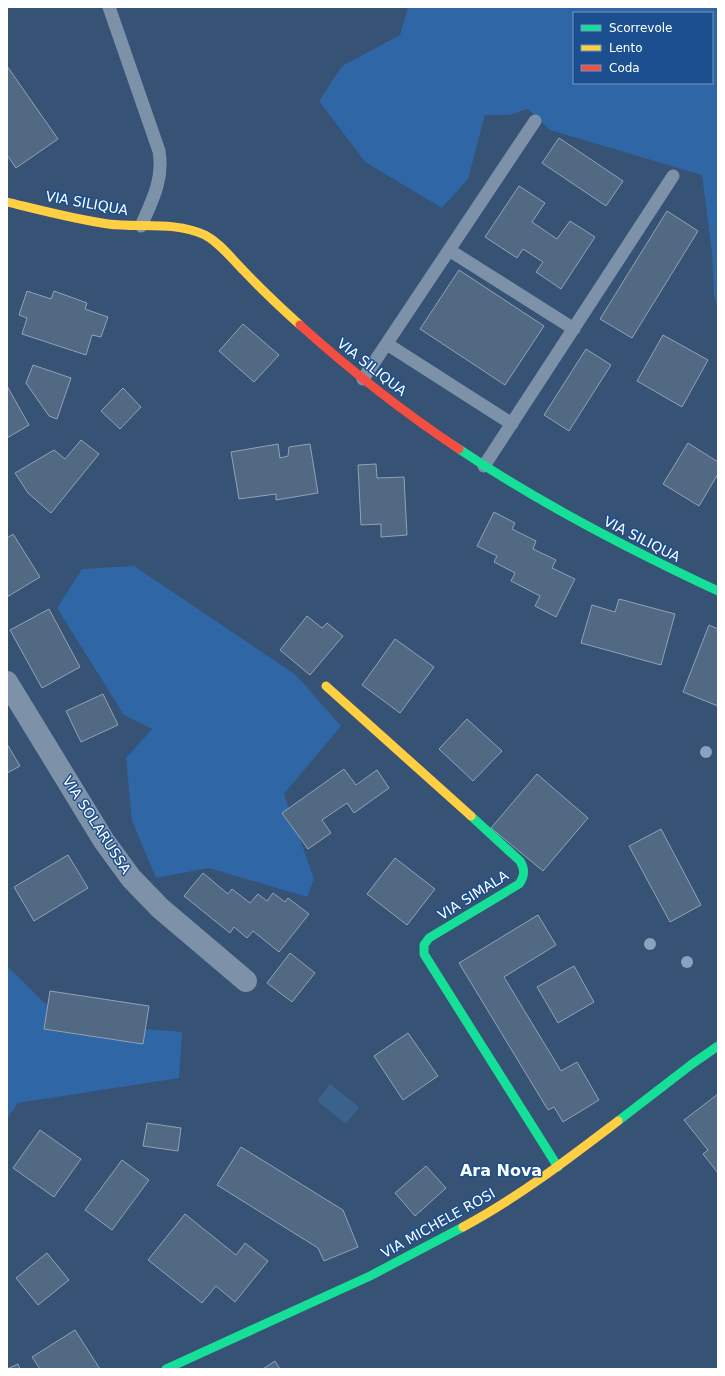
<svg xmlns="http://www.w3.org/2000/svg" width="725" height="1376" viewBox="0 0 725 1376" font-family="'DejaVu Sans',sans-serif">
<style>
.green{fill:#2f66a5;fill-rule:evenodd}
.water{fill:#3b618d}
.building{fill:#526984;stroke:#92a2b6}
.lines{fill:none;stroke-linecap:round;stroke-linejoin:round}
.lane{stroke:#7d92a8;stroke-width:13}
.street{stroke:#7d92a8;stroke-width:22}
.fast{stroke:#16e098;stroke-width:9}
.slow{stroke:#ffcf43;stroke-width:9}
.jam{stroke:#f24e42;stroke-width:9}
.tree{fill:#8aa2be}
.labels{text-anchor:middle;stroke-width:3;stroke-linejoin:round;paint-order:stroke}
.street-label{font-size:14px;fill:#fff;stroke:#1b4f8f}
.quarter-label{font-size:16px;font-weight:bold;fill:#fff;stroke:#1b4f8f}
</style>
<rect width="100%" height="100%" fill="#365274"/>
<path class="green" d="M408 7H718V308L714 296 712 253 702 175 550 130 528 109 509 115H485L468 179 442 208 365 162 319 101 342 66 400 35ZM574 13H712V83H574Z
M134 566 296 675 341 726 284 794 314 879 307 897 209 868 156 878 132 821 126 758 152 729 124 715 57 608 82 569Z
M7 966 64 1022 182 1032 179 1078 18 1103 7 1119Z"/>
<path class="water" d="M330 1084 359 1107 346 1124 317 1101Z"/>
<path class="building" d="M7 66 58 139 16 168 7 155Z
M559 138 623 181 606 206 542 163Z
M519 186 545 203 532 222 557 239 570 221 595 237 561 289 536 272 543 262 523 249 517 258 485 237Z
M667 211 698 231 632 338 600 319Z
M459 270 544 326 505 385 420 329Z
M27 291 51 299 54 291 87 303 85 309 108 317 101 337 92 335 86 355 22 334 27 318 19 315Z
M243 324 279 355 254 382 219 351Z
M663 335 708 360 682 407 637 381Z
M586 349 611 365 569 431 544 415Z
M33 365 71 378 57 419 49 416 26 383Z
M7 386 29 425 7 438Z
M123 388 141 407 120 429 101 411Z
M81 440 99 454 51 513 28 493 15 473 54 450 65 459Z
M688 443 718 462V474L699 506 663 484Z
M278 444 280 458 288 456 289 447 310 444 318 493 276 500V494L239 499 231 452Z
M376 464 377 478 404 477 407 535 381 537V524L361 525 358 465Z
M494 512 515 523 512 529 536 541 533 549 556 560 552 568 575 579 556 617 535 606 540 596 511 581 515 573 494 562 497 556 477 546Z
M13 534 40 577 7 597V538Z
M619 599 675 614 661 665 581 643 592 605 615 612Z
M49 609 80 667 42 688 10 630Z
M307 616 322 628 327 623 343 636 310 675 280 650Z
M709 625 718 629V706L683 692Z
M395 639 434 667 400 713 362 685Z
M103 694 118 725 81 742 66 711Z
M467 719 502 751 473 781 439 749Z
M7 744 20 766 7 773Z
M344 769 356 785 377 770 389 788 354 813 347 803 322 820 331 833 308 849 282 813Z
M537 774 588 818 543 871 491 828Z
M661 829 701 905 670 922 629 846Z
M68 855 88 888 34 921 14 887Z
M395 858 435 889 407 925 367 894Z
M203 873 228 894 232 889 250 903 258 894 267 901 273 893 285 902 288 898 309 914 279 952 253 931 247 938 234 927 230 933 184 896Z
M538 915 556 945 504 977 561 1071 577 1062 599 1100 563 1122 554 1107 548 1110 459 963Z
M290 953 315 973 292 1002 267 983Z
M574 966 594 1002 558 1023 537 987Z
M50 991 149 1006 143 1044 44 1029Z
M408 1033 438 1076 403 1100 374 1056Z
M718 1094V1173L703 1154 708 1150 684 1120Z
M147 1123 181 1128 178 1151 143 1146Z
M40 1130 81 1159 54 1197 13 1168Z
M241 1147 343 1210 358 1247 324 1261 318 1248 217 1185Z
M122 1160 149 1180 112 1230 85 1210Z
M426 1166 446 1188 415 1216 395 1193Z
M185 1214 236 1255 245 1243 268 1261 235 1302 216 1286 202 1303 148 1260Z
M47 1253 69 1280 38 1305 16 1278Z
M75 1330 100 1369H40L32 1357Z
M275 1361 280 1369H263Z
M18 1364 20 1369H7Z"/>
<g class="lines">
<path class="lane" d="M109 7 159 151C164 179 152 201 141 226
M449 250 574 329
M387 344 512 424
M363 379 535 121
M484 466 673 176"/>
<path class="street" d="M7 682 104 841 131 878 160 908 246 981"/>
<path class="fast" d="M459 449C541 504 628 549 718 591
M471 816 520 861C525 869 525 876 519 884L429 938 424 945V954L558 1167
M618 1121 692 1064 718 1046
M166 1369 370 1276 463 1227"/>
<path class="slow" d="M7 202C40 210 74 219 108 224 139 228 175 221 205 235 220 243 231 258 243 270 261 289 280 307 300 325
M326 686 471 816
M463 1227C519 1197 568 1159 618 1121"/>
<path class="jam" d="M300 325C350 370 403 412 459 449"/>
</g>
<g class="tree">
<circle cx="706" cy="752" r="6"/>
<circle cx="650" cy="944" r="6"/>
<circle cx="687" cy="962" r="6"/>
</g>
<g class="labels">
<g class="street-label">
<text transform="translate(87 203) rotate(10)" y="5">VIA SILIQUA</text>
<text transform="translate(372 367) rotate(38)" y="5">VIA SILIQUA</text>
<text transform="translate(642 539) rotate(27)" y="5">VIA SILIQUA</text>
<text transform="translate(97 825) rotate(57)" y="5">VIA SOLARUSSA</text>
<text transform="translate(473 895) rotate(-32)" y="5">VIA SIMALA</text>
<text transform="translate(438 1223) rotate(-29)" y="5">VIA MICHELE ROSI</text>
</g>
<g class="quarter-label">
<text x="501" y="1176">Ara Nova</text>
</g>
</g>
<rect width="725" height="1376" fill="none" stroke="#ffffff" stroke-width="16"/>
<rect x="573" y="12" width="140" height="72" fill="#1b4f8f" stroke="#7695bc"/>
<rect x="581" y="25" width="20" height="6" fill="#16e098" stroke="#7695bc"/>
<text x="609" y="32" font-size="12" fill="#ffffff">Scorrevole</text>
<rect x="581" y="45" width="20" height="6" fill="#ffcf43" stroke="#7695bc"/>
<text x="609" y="52" font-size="12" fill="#ffffff">Lento</text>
<rect x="581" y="65" width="20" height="6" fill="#f24e42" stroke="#7695bc"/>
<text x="609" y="72" font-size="12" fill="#ffffff">Coda</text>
</svg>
